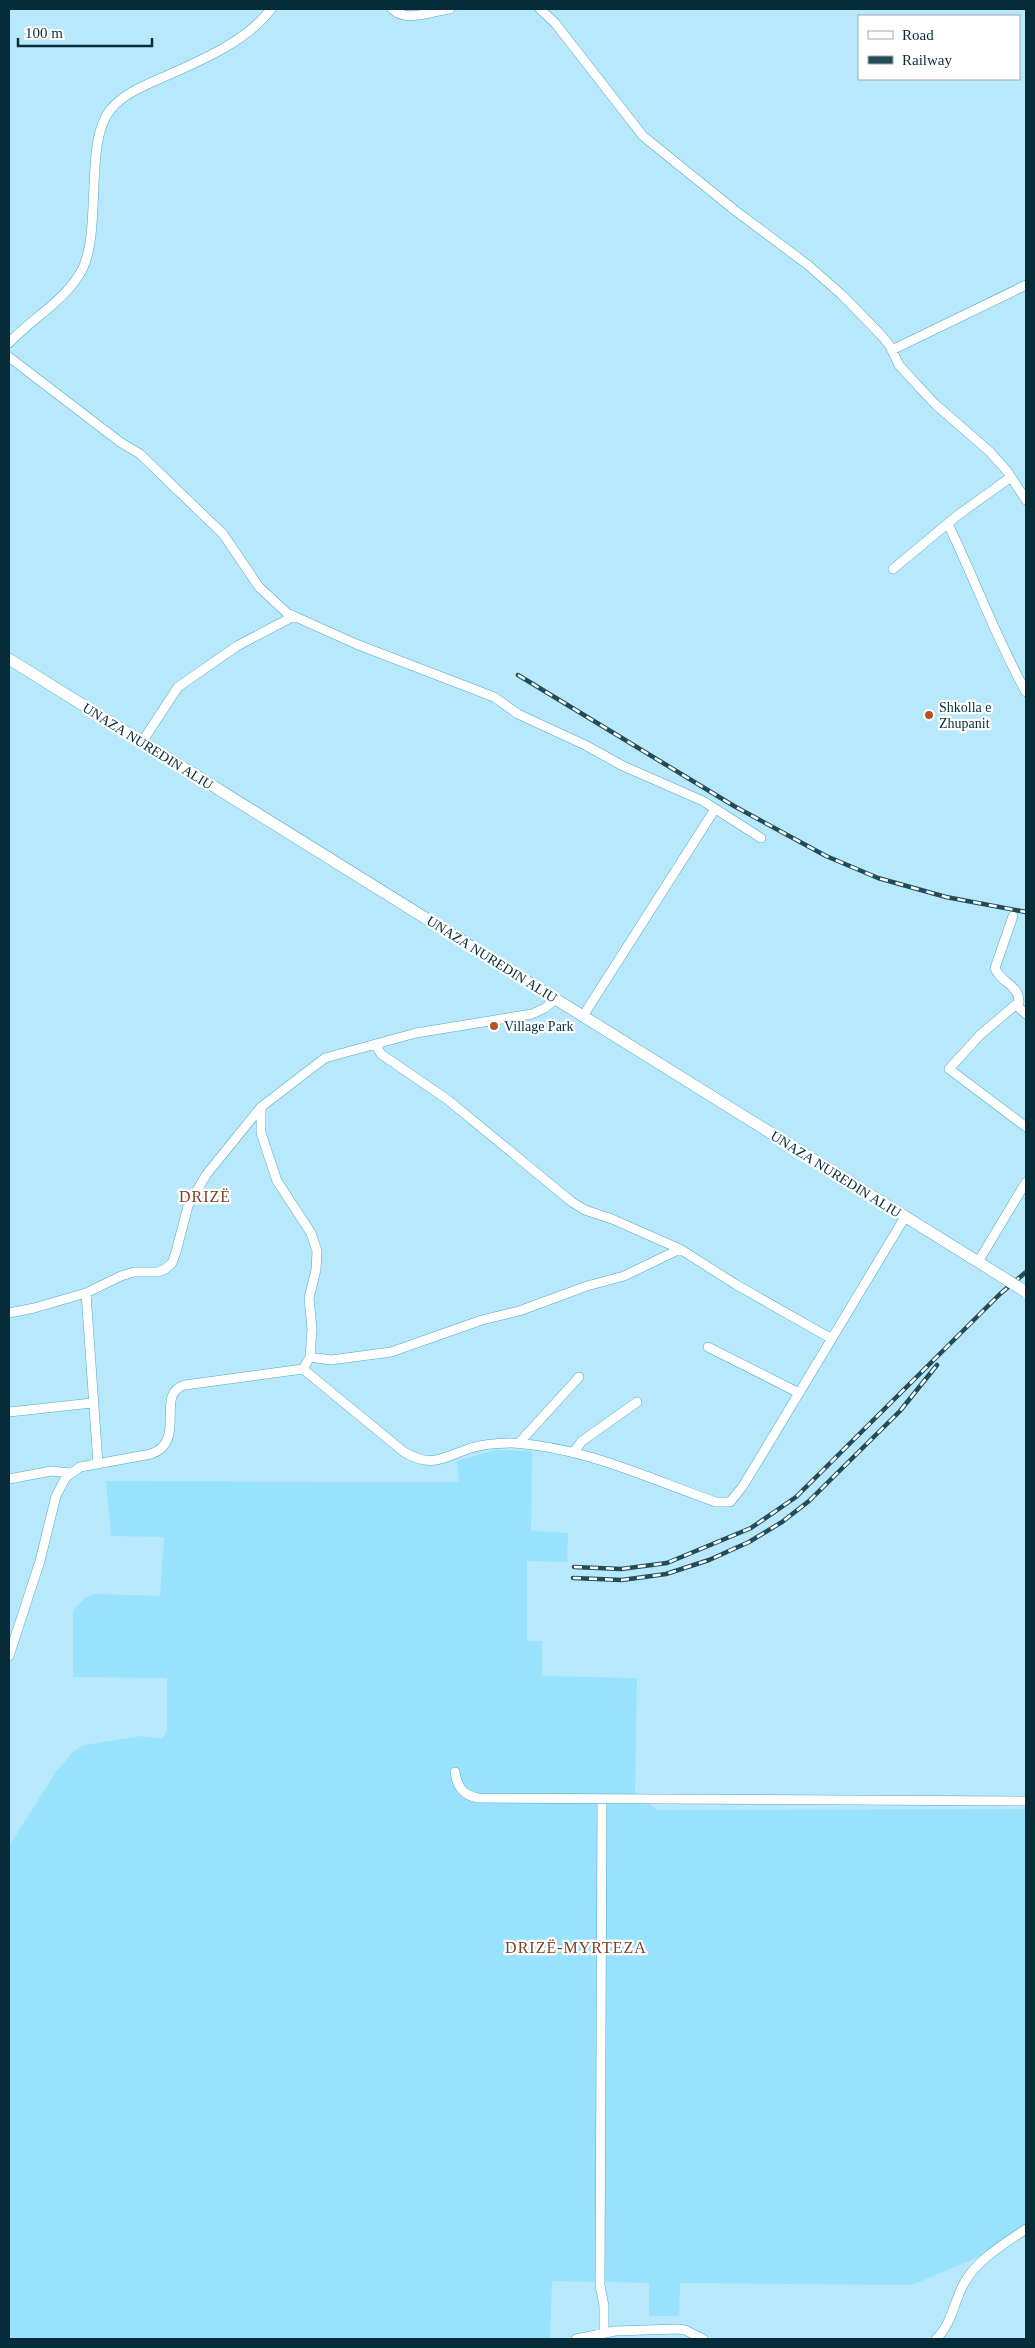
<svg xmlns="http://www.w3.org/2000/svg" width="1035" height="2348" viewBox="0 0 1035 2348" font-family="Georgia,serif">
<style>
.built{fill:#98e2fe}
.lines{fill:none;stroke-linecap:round;stroke-linejoin:round}
.minor-casing{stroke:#52a8c6;stroke-width:10}
.major-casing{stroke:#52a8c6;stroke-width:12}
.minor{stroke:#fff;stroke-width:9}
.major{stroke:#fff;stroke-width:11}
.rail-casing{stroke:#234b58;stroke-width:4.5}
.rail{stroke:#fff;stroke-width:2.5;stroke-dasharray:8;stroke-linecap:butt}
.major-bridge-casing{stroke:#52a8c6;stroke-width:12;stroke-linecap:butt}
.major-bridge{stroke:#fff;stroke-width:11}
.poi-dot{fill:#b75220;stroke:#fff;stroke-width:2}
.labels{text-anchor:middle;stroke-width:4.5;stroke-linejoin:round;paint-order:stroke}
.poi-label{font-size:14px;fill:#052c38;stroke:#fff;text-anchor:start}
.street-label{font-size:14px;fill:#052c38;stroke:#fff}
.quarter-label{font-size:16px;letter-spacing:1px;fill:#803f21;stroke:#fff}
</style>
<rect width="100%" height="100%" fill="#b7e8fb"/>
<path class="built" d="M496 1450 532 1451 531 1531 568 1533 567 1562 527 1561V1641H542V1676L637 1678 635 1792 657 1810 1026 1809V2225L985 2254 912 2285 680 2283 679 2316H649V2283L552 2281 550 2339H9V1846L56 1772 74 1751 85 1745 141 1736 162 1739 167 1731V1678L73 1677V1611L85 1598 95 1594 160 1596 164 1537 111 1536 106 1481 459 1482 457 1461Z"/>
<g class="lines">
<defs>
<path id="minor" d="M392 9C407 23 432 11 450 9
M540 9 555 23 643 136 737 212 808 265 842 295 882 336 890 346 899 365 908 375 935 404 990 452 1007 471 1026 500
M9 343C32 318 68 299 83 268 102 225 84 140 111 109 124 93 148 84 166 76 202 60 247 41 271 9
M892 350 1026 285
M9 357 120 442 140 454 223 534 259 587 287 613 356 644 494 697 518 714 585 745 623 766 703 801 761 838
M948 524C975 580 996 638 1026 692
M893 569 958 515 1011 477
M142 742 178 687 237 646 294 616
M1013 916 995 968C1000 983 1019 984 1019 1002L981 1034 949 1069 1026 1127
M1016 1005 1026 1014
M583 1016 715 809
M375 1044 381 1054 448 1100 572 1202 585 1210 612 1219 680 1249 735 1284 832 1339
M261 1107V1133L277 1181 311 1233 317 1251 316 1270 309 1298 312 1329 310 1357 303 1369
M978 1262 1026 1182
M86 1293 98 1464
M9 1313 34 1308 86 1293 121 1276 134 1272H158L165 1269 172 1263 176 1252 188 1206 206 1175 261 1107 325 1058 416 1033 532 1014 545 1008 556 999
M708 1347 799 1393
M310 1357 331 1360 391 1352 482 1320 519 1311 587 1286 624 1276 680 1249
M9 1412 92 1403
M518 1444 579 1377
M573 1453 582 1441 637 1402
M9 1479 51 1471 70 1473
M9 1656 40 1561 56 1496 66 1477 80 1467 151 1454C188 1441 154 1393 185 1385L303 1369 404 1452C433 1469 443 1457 471 1448 484 1444 499 1443 513 1443 584 1447 650 1479 716 1502H730L743 1486 905 1217
M455 1772C457 1787 463 1795 478 1798L1026 1801
M602 1799 600 2285 604 2306V2332
M576 2339 615 2331 677 2329 685 2330 703 2339
M936 2339C951 2325 954 2303 963 2285 976 2260 1004 2244 1026 2229"/>
<path id="major" d="M9 659 1004 1278"/>
</defs>
<use href="#minor" class="minor-casing"/>
<use href="#major" class="major-casing"/>
<use href="#minor" class="minor"/>
<use href="#major" class="major"/>
<defs>
<path id="rail" d="M518 675 734 806 826 856 878 878 946 897 1026 912
M574 1567 621 1569 667 1563 751 1528 796 1497 1000 1294 1026 1272
M573 1578 622 1580 666 1574 709 1560 749 1542 782 1522 809 1501 900 1411 937 1365"/>
</defs>
<use href="#rail" class="rail-casing"/>
<use href="#rail" class="rail"/>
<defs>
<path id="major-bridge" d="M1004 1278 1026 1292"/>
</defs>
<use href="#major-bridge" class="major-bridge-casing"/>
<use href="#major-bridge" class="major-bridge"/>
</g>
<g class="poi-dot">
<circle cx="929" cy="715" r="5"/>
<circle cx="494" cy="1026" r="5"/>
</g>
<g class="labels">
<g class="poi-label">
<text x="939" y="712">Shkolla e<tspan x="939" dy="16">Zhupanit</tspan></text>
<text x="504" y="1031">Village Park</text>
</g>
<g class="street-label">
<text transform="translate(148 746) rotate(32)" y="5">UNAZA NUREDIN ALIU</text>
<text transform="translate(492 959) rotate(32)" y="5">UNAZA NUREDIN ALIU</text>
<text transform="translate(836 1174) rotate(32)" y="5">UNAZA NUREDIN ALIU</text>
</g>
<g class="quarter-label">
<text x="205" y="1202">DRIZË</text>
<text x="576" y="1953">DRIZË-MYRTEZA</text>
</g>
</g>
<rect width="1035" height="2348" fill="none" stroke="#052c38" stroke-width="20"/>
<rect x="858" y="15" width="162" height="65" fill="#ffffff" stroke="#9babaf"/>
<rect x="868" y="31" width="25" height="8" fill="#ffffff" stroke="#9babaf"/>
<text x="902" y="40" font-size="15" fill="#052c38">Road</text>
<rect x="868" y="56" width="25" height="8" fill="#234b58" stroke="#9babaf"/>
<text x="902" y="65" font-size="15" fill="#052c38">Railway</text>
<path d="M18 38v8h134v-8" fill="none" stroke="#052c38" stroke-width="2.5"/>
<text x="25" y="38" font-size="15" fill="#052c38" stroke="#ffffff" stroke-width="4" paint-order="stroke">100 m</text>
</svg>
